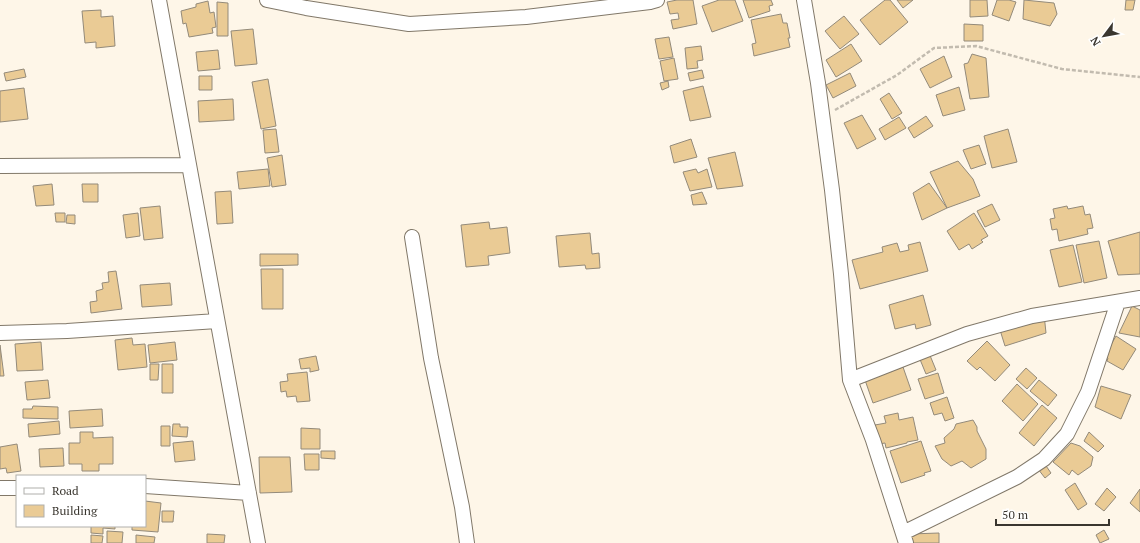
<svg xmlns="http://www.w3.org/2000/svg" width="1140" height="543" viewBox="0 0 1140 543" font-family="'PT Serif',serif">
<style>
.building{fill:#eacb95;stroke:#938a7a}
.lines{fill:none;stroke-linecap:round;stroke-linejoin:round}
.street-casing{stroke:#817869;stroke-width:16}
.path{stroke:#c2bbaf;stroke-width:2.5;stroke-dasharray:4 2;stroke-linecap:butt}
.street{stroke:#fff;stroke-width:14}
</style>
<rect width="100%" height="100%" fill="#fef6e8"/>
<path class="building" d="M677 0H693L697 24 673 29 671 20 679 19 678 13 670 14 667 2Z
M719 0H735L743 21 712 32 702 6Z
M743 0H771L773 5 769 6 770 11 749 18Z
M885 0H890L908 22 880 45 860 20Z
M897 0H913L903 8Z
M970 0H987L988 16 970 17Z
M997 0H1009L1016 2 1009 21 992 15Z
M1024 0 1054 3 1057 14 1050 26 1023 19Z
M1126 0H1135L1133 10H1125Z
M208 1 210 13 214 12 216 27 212 28 213 33 189 37 186 23 183 24 181 11 196 7V4Z
M217 2 228 3V36H217Z
M101 10V17L113 16 115 46 96 48V42L85 43 82 11Z
M781 14 783 23H787L790 38H788L790 47 754 56 752 44 756 43 751 20Z
M844 16 859 34 840 49 825 31Z
M964 24 983 25V41H964Z
M253 29 257 64 235 66 231 31Z
M669 37 673 57 659 59 655 39Z
M851 44 862 61 836 77 826 60Z
M701 46 703 60 697 61 698 68 687 69 685 48Z
M218 50 220 69 198 71 196 52Z
M972 54 986 58 989 97 970 99 964 64 968 63Z
M944 56 952 77 930 88 920 69Z
M674 58 678 79 664 81 660 61Z
M24 69 26 77 6 81 4 73Z
M702 70 704 78 690 81 688 73Z
M850 73 856 86 833 98 826 85Z
M199 76H212V90H199Z
M268 79 276 126 261 129 252 82Z
M668 81 669 87 662 90 660 83Z
M703 86 711 117 690 121 683 91Z
M959 87 965 110 943 116 936 95Z
M24 88 28 119 0 122V91Z
M889 93 902 113 892 119 880 99Z
M233 99 234 120 199 122 198 101Z
M862 115 876 139 857 149 844 123Z
M926 116 933 126 914 138 908 128Z
M899 117 906 128 885 140 879 129Z
M276 129 279 152 265 153 263 130Z
M1008 129 1017 162 992 168 984 136Z
M691 139 697 157 674 163 670 146Z
M979 145 986 164 971 169 963 150Z
M735 152 743 186 717 189 708 158Z
M282 155 286 185 272 187 267 158Z
M958 161 973 179 980 196 947 208 930 172Z
M268 169 270 186 239 189 237 172Z
M696 169 698 173 707 169 712 187 690 191 683 172Z
M929 183 947 208 922 220 913 193Z
M52 184 54 205 36 206 33 186Z
M82 184H98V202H83Z
M231 191 233 223 217 224 215 192Z
M702 192 707 204 693 205 691 195Z
M992 204 1000 220 985 227 977 211Z
M160 206 163 238 144 240 140 208Z
M1067 206 1068 209 1083 206 1085 215 1090 214 1093 228 1087 229 1088 234 1059 241 1057 229 1052 230 1050 219 1055 218 1053 209Z
M55 213H65V222H56Z
M138 213 140 236 126 238 123 215Z
M974 213 988 236 981 240 983 242 972 249 969 244 959 250 947 231Z
M67 215H75V224L66 223Z
M489 222 490 229 507 227 510 253 488 256 489 265 466 267 461 225Z
M1140 232V274L1118 275 1108 241Z
M590 233 592 254 599 253 600 268 586 269 585 265 559 267 556 236Z
M1099 241 1107 278 1084 283 1076 245Z
M920 242 928 271 860 289 852 260 883 252 882 247 897 243 900 252 909 250 908 245Z
M1073 245 1082 282 1059 287 1050 250Z
M260 254H298V265L260 266Z
M261 269H283V309H262Z
M116 271 122 309 91 313 90 302 97 301 96 291 103 289 102 283 109 282 108 272Z
M170 283 172 305 142 307 140 285Z
M923 295 931 325 916 329 915 324 895 329 889 305Z
M1132 306 1140 310V337L1119 333Z
M1044 314 1046 333 1005 346 1000 330Z
M1116 336 1136 349 1123 370 1107 361 1108 358 1105 355Z
M132 338 133 345 145 344 147 367 118 370 115 340Z
M987 341 1010 365 995 381 980 367 977 370 967 361Z
M41 342 43 370 17 371 15 344Z
M175 342 177 360 150 363 148 345Z
M0 345 4 376H0Z
M929 353 936 370 926 374 919 357Z
M316 356 319 370 310 372V368L301 369 299 359Z
M150 364H159L158 380H150Z
M162 364H173V393H162Z
M903 367 911 390 873 403 865 380Z
M1026 368 1037 378 1027 389 1016 379Z
M307 372 310 401 297 402 296 396 287 397 286 391 281 392 280 382 288 381 287 374Z
M938 373 944 393 925 399 918 379Z
M48 380 50 398 27 400 25 382Z
M1039 380 1057 395 1048 406 1030 391Z
M1017 384 1038 404 1023 421 1002 401Z
M1101 386 1131 395 1121 419 1095 407Z
M947 397 954 418 945 421 942 413 934 415 930 403Z
M1042 405 1057 418 1034 446 1019 433Z
M33 406 58 407V419L23 418V409H32Z
M102 409 103 426 70 428 69 411Z
M898 413 899 420 913 417 918 440 907 442V443L886 448 885 443 879 444 875 425 886 423 884 416Z
M973 420 977 427V431L986 449V459L971 468 962 461 951 466 942 459 935 446 945 443 944 438 954 429 956 424Z
M59 421 60 434 29 437 28 424Z
M173 424H180V427H188L187 437 172 436Z
M161 426H170V446H161Z
M301 428 320 429V449H301Z
M80 432H93V438L113 437V464H99V471H82V464H69V443H80Z
M1089 432 1104 446 1098 452 1084 441Z
M193 441 195 460 175 462 173 443Z
M921 441 931 471 924 473 925 475 901 483 890 451Z
M1071 443 1080 446 1093 457 1091 466 1078 475 1072 470 1069 475 1053 462Z
M17 444 21 471 7 473 6 468 0 469V447Z
M63 448 64 466 40 467 39 449Z
M321 451H335V459L321 458Z
M304 454H319V470H305Z
M259 457H290L292 492 260 493Z
M1044 463 1051 473 1045 478 1038 469Z
M1075 483 1087 504 1078 510 1065 490Z
M1107 488 1116 497 1104 511 1095 504Z
M1140 489V512L1130 503Z
M145 501 161 503 158 532 132 530V526H145Z
M162 511H174L173 522H162Z
M91 526H115V529L103 528V534L91 533Z
M1104 530 1109 539 1100 543 1096 535Z
M107 531 123 532 122 543H107Z
M939 533V543H912L910 534Z
M207 534 225 535 224 543H207Z
M91 535 103 536 102 543H91Z
M136 535 155 537 154 543H136Z"/>
<g class="lines">
<defs>
<path id="street" d="M159 0 258 543
M267 0 306 8 409 24 526 17 650 2 657 0
M804 0 818 83 832 190 841 274 850 380 873 440 906 543
M0 166 189 165
M412 237 431 358 462 507 467 543
M0 333 67 331 217 321
M850 380 967 334 1032 316 1140 298
M145 486 249 493
M0 488H17
M903 533 1017 477 1044 459 1067 434 1088 392 1118 302"/>
</defs>
<use href="#street" class="street-casing"/>
<path class="path" d="M835 110 897 75 934 48 976 46 1062 69 1140 77"/>
<use href="#street" class="street"/>
</g>
<rect x="16" y="475" width="130" height="52" fill="#ffffff" stroke="#b0afac"/>
<rect x="24" y="488" width="20" height="6" fill="#ffffff" stroke="#b0afac"/>
<text x="52" y="495" font-size="12" fill="#3a362f">Road</text>
<rect x="24" y="505" width="20" height="12" fill="#eacb95" stroke="#b0afac"/>
<text x="52" y="515" font-size="12" fill="#3a362f">Building</text>
<g transform="translate(1104 36) rotate(238)" stroke="#ffffff" stroke-width="3" paint-order="stroke">
<path d="M0-3L7 15L0 10L-7 15Z" fill="#3a362f"/>
<text y="-6" font-size="11" font-weight="bold" text-anchor="middle" fill="#3a362f">N</text>
</g>
<path d="M996 519v6h113v-6" fill="none" stroke="#3a362f" stroke-width="2"/>
<text x="1002" y="519" font-size="12" fill="#3a362f" stroke="#ffffff" stroke-width="3" paint-order="stroke">50 m</text>
</svg>
